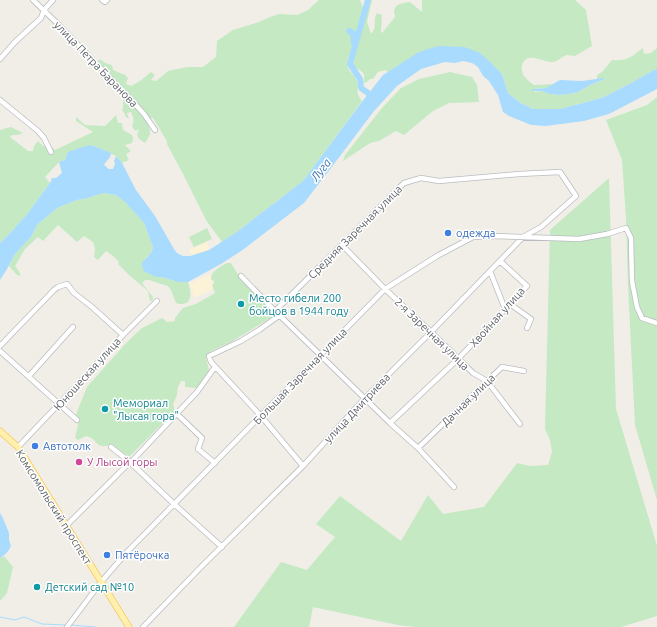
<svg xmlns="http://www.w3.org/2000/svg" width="657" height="627" viewBox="0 0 657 627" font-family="Ubuntu,sans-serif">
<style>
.green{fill:#c4e9c3}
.sand{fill:#fcf2d7}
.water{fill:#a9dbff}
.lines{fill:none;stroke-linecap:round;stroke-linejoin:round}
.stream{stroke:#a9dbff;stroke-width:1}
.river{stroke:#a9dbff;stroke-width:6}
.minor-casing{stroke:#b9bcc1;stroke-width:6}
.major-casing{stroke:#f6c75b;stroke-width:7}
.minor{stroke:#fff;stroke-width:4.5}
.major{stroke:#fff0ae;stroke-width:5.5}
.shop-dot{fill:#3f7fe0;stroke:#fff;stroke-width:1.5}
.culture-dot{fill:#0f9aa8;stroke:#fff;stroke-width:1.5}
.hotel-dot{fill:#d1479c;stroke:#fff;stroke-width:1.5}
.labels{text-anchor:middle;stroke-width:3;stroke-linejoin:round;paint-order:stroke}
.street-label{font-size:11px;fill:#5e6368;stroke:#fff}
.shop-label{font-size:11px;fill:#366cbe;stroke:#fff;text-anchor:start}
.culture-label{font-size:11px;fill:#0d838f;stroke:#fff;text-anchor:start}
.hotel-label{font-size:11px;fill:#b23c85;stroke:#fff;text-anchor:start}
.water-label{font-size:12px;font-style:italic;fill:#3e76ad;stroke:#fff}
</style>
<rect width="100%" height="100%" fill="#f1eee7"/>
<path class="green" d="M319 0H360L364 10 365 4 372 0 367 22 371 34C376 29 374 25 375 19 375 17 376 15 377 13L382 15 381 32 382 33 395 17C395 15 394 12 394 10 396 3 405 3 410 2L422 12V0H575L586 10 592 46 575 56 566 55C562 57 557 62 552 62 544 62 537 57 529 58 521 60 520 70 524 76 527 80 531 83 534 85L555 84 546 88 533 89 534 92 542 91 549 94H553L558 95 569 94 578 92 590 85 605 79H597V75L602 72 612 60C628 61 631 57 643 48L644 54 651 53 657 48V69L654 70 633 82 604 97 583 103 560 109H533L519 102 508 93 502 74 480 53 402 63 388 72 385 70 378 72 373 79H370L367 82 363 83C367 69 360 73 353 65L354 55 349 56C343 72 355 72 357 82 359 91 355 93 362 101L303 181 237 232 222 242 206 220 183 174 167 144V141L153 118H149L131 97 101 66 97 63 100 59 105 63 112 65 113 70 125 75 128 78 126 84 131 86 140 81 151 72 155 75 151 80 156 81 168 71 187 67H203L216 57 217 41 233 30 259 22 270 17 279 14 297 15 308 10Z
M450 72 472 77 477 85 479 102 449 103 433 111 404 135 396 131 379 141 370 143 343 161 345 155 382 108 401 88 419 79Z
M123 93C131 102 152 122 150 134 149 137 147 140 145 143L139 139 137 135 139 129 135 131 132 126C134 121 134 118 131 112L127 113 129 119 126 117 123 111 122 110 123 108Z
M657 97V500L635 425 628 286 626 218 622 160 606 120 647 105Z
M116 115 118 123H122L123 130 132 135 133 139 132 143 125 145 131 151 126 154 129 160 122 163 116 156 91 145 65 160 59 162 45 177 50 183 28 213 12 231 0 243V130L11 127 23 133 18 135H12L10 137 28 151H33L34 146 38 141 43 146 50 145 55 150 93 132 76 121V117L85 125 105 126Z
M609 178 616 409 657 546V616L621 627H416L398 625 313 607 309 627H234L281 562 307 570 335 537 316 524 340 496 401 541 428 495 443 514 484 507 517 463 530 466 548 465 552 452 550 440 545 429 550 230Z
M103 193 116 195 126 203 144 223 153 247 150 254 144 260 156 277H162L178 282H188C190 289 192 296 188 302 184 304 181 305 176 303L171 290 168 286 149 280H145L142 283 153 297V300L150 301 148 291 129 275 118 264 119 262 112 255 106 251 98 260 94 257 95 249 93 242 84 236 77 242 58 225 43 241 38 237 25 249 15 266 20 273V276L17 275 9 266 15 254 31 237 37 225 57 208 77 200 88 198Z
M207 228 212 239 194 247 189 237Z
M227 263H231L242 281 275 315 231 342 211 351 206 358 209 370 197 388 185 387V382L184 381H181L178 387 177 395 173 404 175 411 129 457 112 444C95 451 99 439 86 436L78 440 75 438 79 420 75 417 87 387 127 342 142 328 162 318 167 322 175 321V318L183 308 196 304 215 293 212 285 214 283V281L211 279C211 271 220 267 227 263Z
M4 556 13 567 7 593 0 601V558Z"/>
<path class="sand" d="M208 242 209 250 190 256V249Z
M210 274 213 289 194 298 190 283Z"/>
<path class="water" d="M438 46 464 47 480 53 489 61 502 74 508 93 519 102 533 109H560L583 103 604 97 633 82 654 70 657 69V89L609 114 584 121 546 126 531 125 509 116 503 112 498 95 489 81 483 76 478 67 472 63 463 61 455 63 445 62 421 69 397 86 374 111 331 168 304 203 244 249 221 264 188 282H178L162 277H156L144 271C139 260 145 261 150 254 152 252 152 249 153 247L144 223 126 203 116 195 103 193 88 198 77 200 57 208 37 225 31 237 15 254 7 269 0 280V243L12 231 28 213 50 183 52 178H56L62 173 59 162 65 160 68 152 79 148 91 145 111 153C111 158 107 160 104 165L109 169H113L115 164 114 161 116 156 122 163 136 190 155 216 174 249 177 253 183 256H190L209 250 237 232 303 181 361 103 383 75 419 52Z
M603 78 605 79 590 85 578 92 569 94 558 95 553 94H549L542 91H531L533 89 546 88 560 80 582 81Z
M0 513 2 516 9 533V540L11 546C9 551 5 555 0 558Z"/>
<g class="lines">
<path class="stream" d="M0 617 15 620 24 617 42 624 66 625
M71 625 96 627"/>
<path class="river" d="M368 0 350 64 360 79 361 88 375 98
M349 31 353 33 354 43"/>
<defs>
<path id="minor" d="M33 0 60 26 134 103 144 114 155 130
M102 0 105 2 107 0
M0 59 15 42 41 18 44 10 53 0
M0 100 38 131 44 138 51 152
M342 245 385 289 431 332 473 373 487 381 520 424
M490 271 505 309
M241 276 275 311 390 423 418 448 454 487
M510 304 531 319 527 328
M280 315 259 330 241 341 209 356 211 362 261 416 303 466
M0 346 54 290 58 287 67 284 74 293 92 307 123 335
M0 351 77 420
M29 376 73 327
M177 414 202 438 198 449 215 463
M390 423 458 359 527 286 500 261
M18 447 77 385 123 335 157 301
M111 447 130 462 174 504 222 547
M418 448 502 367 524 371
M67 525 130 462 133 460 197 392 215 367
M67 627 101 582 128 551 385 289 437 256 473 237 493 236 579 239 607 234 626 228 631 238 632 281 637 307 642 318 657 323
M143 627 201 567 303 466 365 398 431 332 523 237 541 227 576 196 560 172 519 174 439 181 421 178 404 183 275 311"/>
<path id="major" d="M0 431 18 447 129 627"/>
</defs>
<use href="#minor" class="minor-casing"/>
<use href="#major" class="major-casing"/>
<use href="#minor" class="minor"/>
<use href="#major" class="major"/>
</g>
<g class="shop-dot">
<circle cx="448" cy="233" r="4"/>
<circle cx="35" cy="446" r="4"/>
<circle cx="107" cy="555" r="4"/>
</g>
<g class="culture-dot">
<circle cx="241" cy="304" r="4"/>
<circle cx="105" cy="409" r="4"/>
<circle cx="37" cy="587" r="4"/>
</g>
<circle class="hotel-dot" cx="79" cy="462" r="4"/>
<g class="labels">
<g class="street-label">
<text transform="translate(96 64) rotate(46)" y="4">улица Петра Баранова</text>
<text transform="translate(355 232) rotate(-45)" y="4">Средняя Заречная улица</text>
<text transform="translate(497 317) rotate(-48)" y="4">Хвойная улица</text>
<text transform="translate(432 334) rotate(44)" y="4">2-я Заречная улица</text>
<text transform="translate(87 374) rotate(-48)" y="4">Юношеская улица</text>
<text transform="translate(300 376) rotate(-46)" y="4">Большая Заречная улица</text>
<text transform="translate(468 400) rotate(-44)" y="4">Дачная улица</text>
<text transform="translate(357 408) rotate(-47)" y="4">улица Дмитриева</text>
<text transform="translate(54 507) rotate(58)" y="4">Комсомольский проспект</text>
</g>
<g class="shop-label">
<text x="456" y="237">одежда</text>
<text x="43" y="450">Автотолк</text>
<text x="115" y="559">Пятёрочка</text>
</g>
<g class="culture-label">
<text x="249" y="302">Место гибели 200<tspan x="249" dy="13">бойцов в 1944 году</tspan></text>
<text x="113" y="407">Мемориал<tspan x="113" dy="13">"Лысая гора"</tspan></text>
<text x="45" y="591">Детский сад №10</text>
</g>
<g class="hotel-label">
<text x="87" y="466">У Лысой горы</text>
</g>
<g class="water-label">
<text transform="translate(321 170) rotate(-52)" y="4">Луга</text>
</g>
</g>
</svg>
